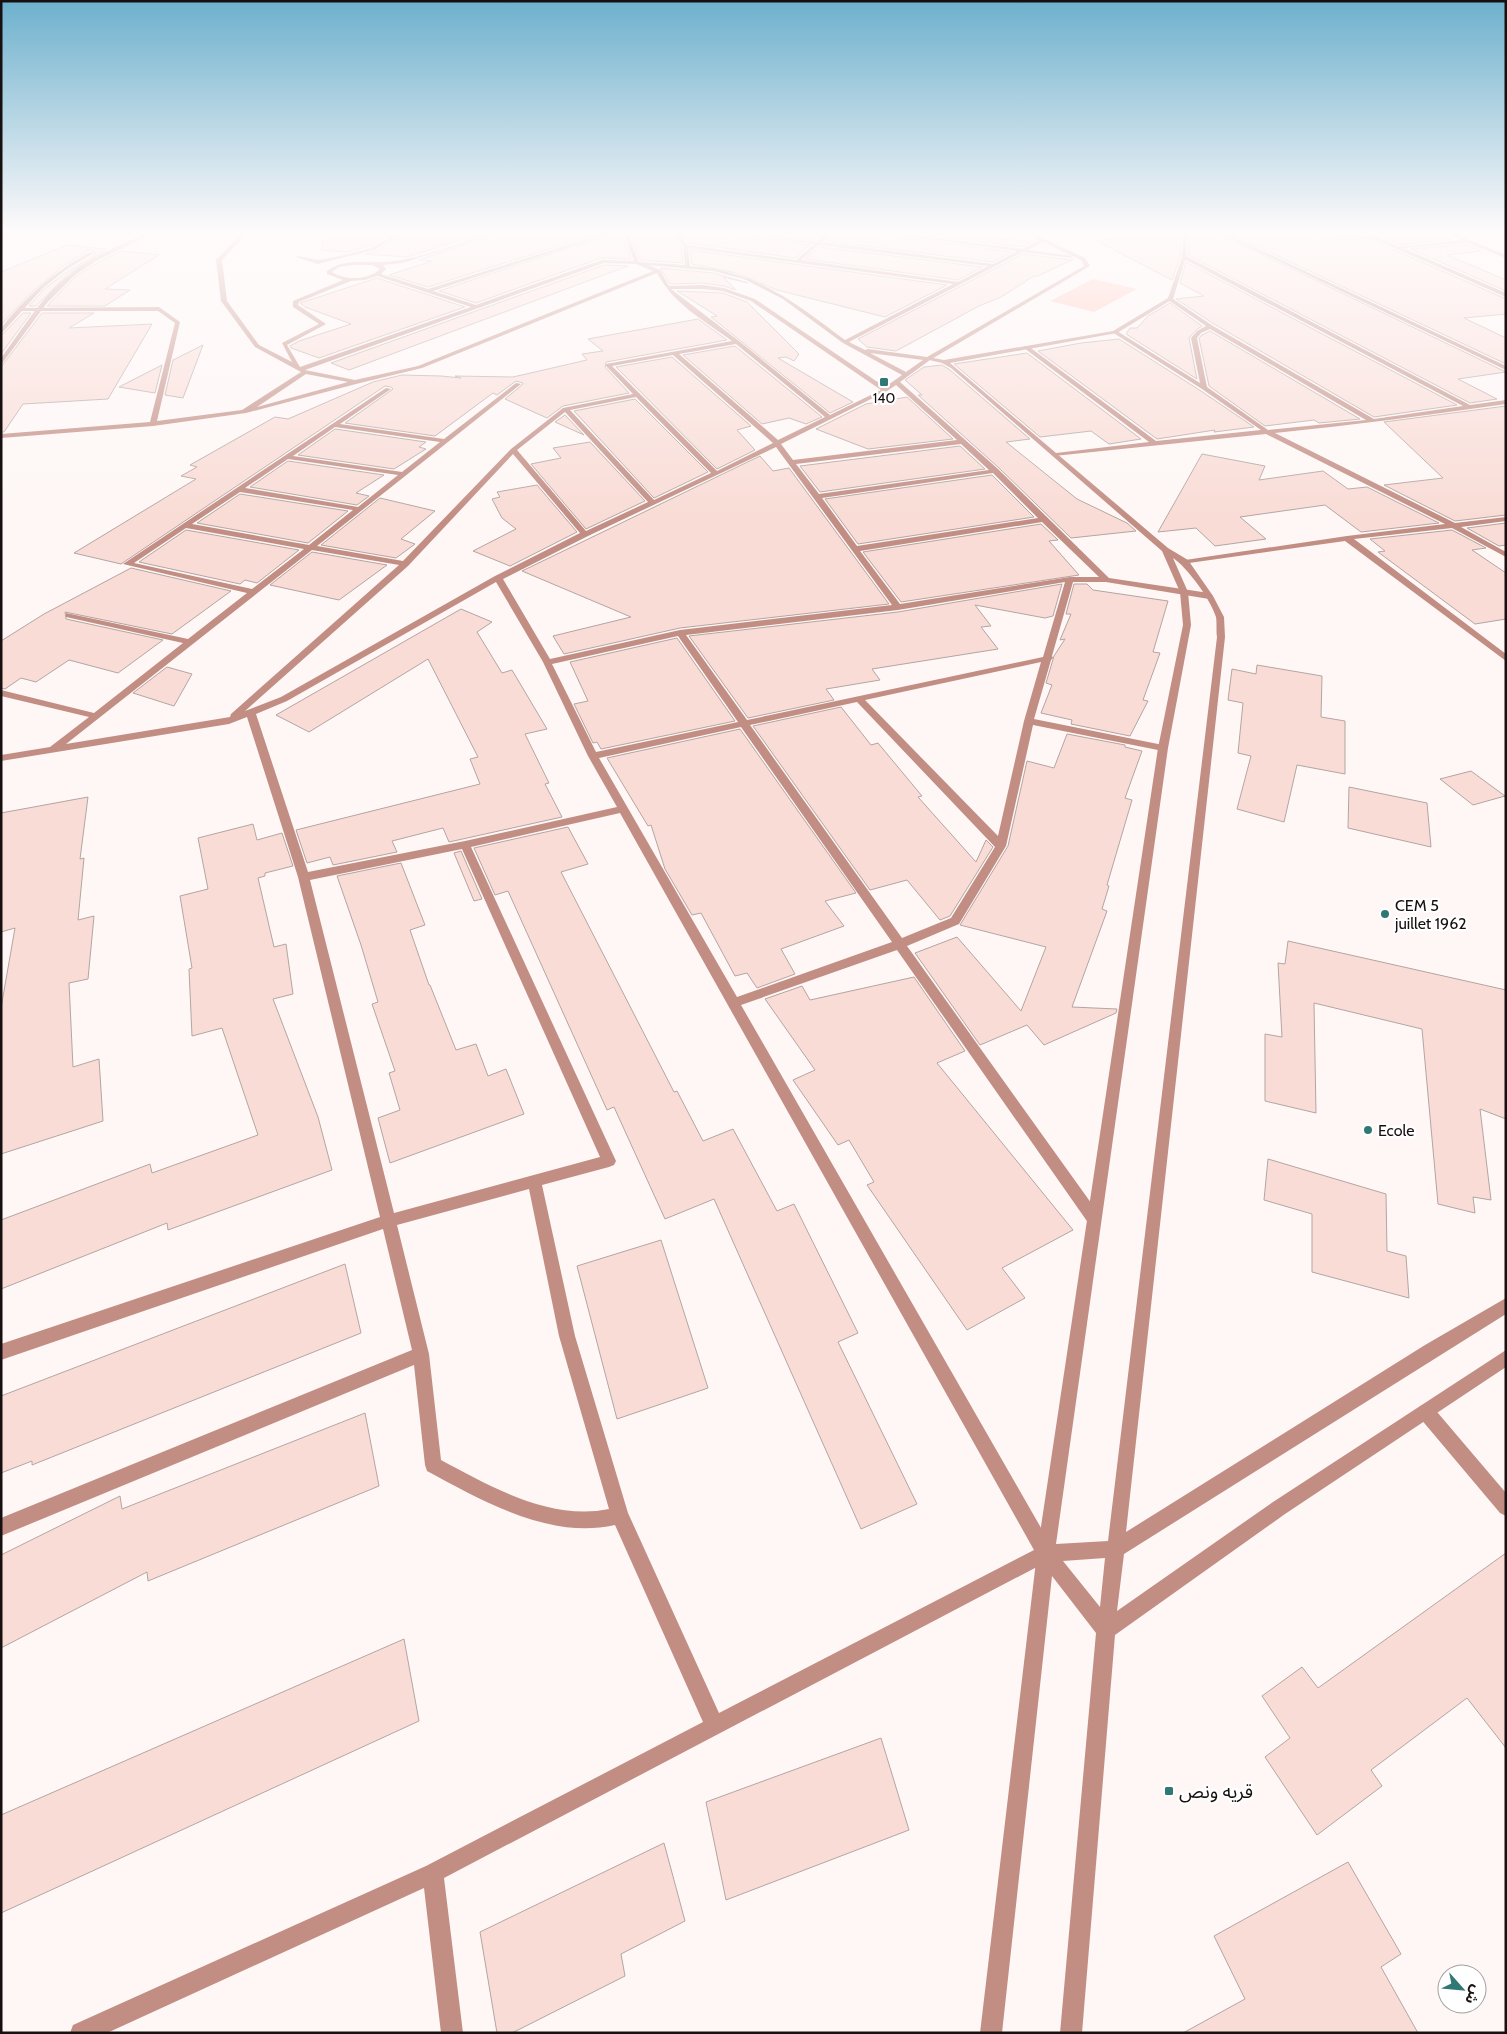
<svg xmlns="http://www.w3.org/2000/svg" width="1507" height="2034" viewBox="0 0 1507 2034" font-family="Cabin,'Noto Sans Arabic',sans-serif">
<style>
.green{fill:#febfb2}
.building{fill:#f9dcd6;stroke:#b4a5a2}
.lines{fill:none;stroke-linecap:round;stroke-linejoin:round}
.minor{fill:#c28e84;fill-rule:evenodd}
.tertiary{fill:#c28e84;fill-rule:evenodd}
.poi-dot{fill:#2f7873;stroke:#fff;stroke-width:2}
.labels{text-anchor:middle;stroke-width:4.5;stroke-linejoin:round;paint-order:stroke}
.far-poi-label{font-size:14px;fill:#161110;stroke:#fff}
.poi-label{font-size:16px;fill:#161110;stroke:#fff;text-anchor:start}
.near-poi-label{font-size:19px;fill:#161110;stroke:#fff;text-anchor:start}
</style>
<rect width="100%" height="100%" fill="#fef7f6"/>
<path class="green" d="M1093 279 1137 289 1094 312 1050 301Z"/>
<path class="building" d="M323 232H395L370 246 347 252 322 250Z
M406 232H487L407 257 365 254 376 252Z
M502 232H603L428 287 389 275 432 261 419 260Z
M617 232H621L631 259 601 258 476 303 439 291Z
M629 232H671L681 247 683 263 640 260Z
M679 232H725L727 234 810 245 795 258 688 243Z
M743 232H825L816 240Z
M835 232H876L878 234 1011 252 993 262 826 241Z
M904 232H985L981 236 1031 242 1022 247Z
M1113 232H1181L1180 257 1172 280 1097 241 1118 238Z
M1189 232H1215L1506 372 1458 379 1497 399 1470 403 1188 255Z
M1227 232H1306L1308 234 1374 241 1506 299V314L1464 318 1506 338V364Z
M1370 232H1433L1452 239 1400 245Z
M67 245 107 249 68 274 36 306H29L44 289 67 272 95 255 96 252 89 250 63 266 30 294 1 325V272Z
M1466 245 1481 251 1447 255 1506 280V291L1411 249Z
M820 247 982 267 958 280 805 259Z
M690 250 947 285 885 317 777 290 736 273 692 264Z
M121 251 159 255 105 289 130 290 105 306H47L75 277 97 263Z
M1023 254 1071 260 1074 259 1038 276H1034L1001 297 979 306 896 351 867 347 858 339Z
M1186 262 1457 405 1374 417 1214 324 1176 299 1204 296 1180 283Z
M604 265 628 266 349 370 331 363Z
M660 268 714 273 748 283 723 277 736 290 724 286 703 283 670 284Z
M377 278 465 307 319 358 291 348 290 346 299 341 351 324 305 307 300 303Z
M677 291 723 293 747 302 799 354 794 361 786 357 778 358 853 402 830 413 711 317 717 316Z
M1170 303 1202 326 1196 330 1189 338 1197 379 1126 334 1130 328H1137L1148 316Z
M23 313H31L1 354V336Z
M42 313H94L69 328 152 324 108 399 23 404 4 432H1V367Z
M698 319 727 340 606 362 605 367 629 393 563 406 547 418 505 399 522 385 523 383 516 381 497 395 493 393 435 436 345 423 393 389 391 387 385 386 121 564 74 553 196 479 181 476 197 467 190 465 275 417 288 419 373 382 402 375 441 376 461 378 455 376 513 377 587 360 582 354 603 351 588 339Z
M1210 331 1360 419 1319 423 1314 420 1265 426 1209 386 1199 338 1202 335Z
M1119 339 1201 391 1254 427 1214 432 1215 430 1157 439 1038 351 1081 343Z
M203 345 183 398 165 395 173 360Z
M735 346 822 417 806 424 789 418 762 424 683 355Z
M1027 353 1141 439 1109 444 1091 431 1040 437 954 364Z
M672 357 751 426 737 430 755 450 717 469 616 367Z
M162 365 155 393 119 387Z
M942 365 950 370 1030 439 1006 442 1077 499 1127 523 1136 531 1071 538 999 468 918 395H922L905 380 924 367Z
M907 397 953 439 868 449 816 429 866 404Z
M635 399 708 472 654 498 574 411Z
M1506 406V515L1455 521 1384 485 1443 478 1384 422Z
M565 415 584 435 555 422Z
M335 429 426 442 419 447 426 449 394 469 298 455Z
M590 442 645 501 586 529 531 464 561 458 553 448Z
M960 446 985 469 820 492 800 466Z
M1202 454 1265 466 1259 480 1323 471 1348 489 1367 487 1439 523 1361 532 1325 505 1240 517 1266 539 1215 546 1196 528 1158 532Z
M760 456 773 471 789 468 889 604 680 628 564 654 553 636 631 617 522 571Z
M288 461 384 475 356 493 369 496 357 505 250 487Z
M992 475 1034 517 858 544 825 499Z
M537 485 577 532 510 566 473 551 516 529 502 518 492 499 500 497 497 492Z
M240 494 348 511 308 543 197 523Z
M380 498 435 511 401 539 415 544 396 558 321 545Z
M1506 523V545L1499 546 1467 528Z
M1041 524 1058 540 1049 541 1079 575 901 602 863 552Z
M186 530 299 550 257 583 245 580 240 584 139 562Z
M1452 530 1486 548 1472 550 1506 573V619L1475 624 1378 552 1385 551 1370 539Z
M312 552 387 565 339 600 270 585Z
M131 568 231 591 172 634 65 612 66 619 163 640 118 673 69 660 36 682 21 678 5 689 1 688V641L44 614Z
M1062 584 1053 616 1045 618 975 605 991 626 981 627 998 649 872 669 880 680 826 689 834 700 748 718 689 636 898 612Z
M1074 584H1087L1093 590 1168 601 1153 652 1160 653 1143 700 1148 701 1130 736 1071 724 1072 720 1041 713 1052 685 1046 683 1054 656 1065 639 1060 640 1071 614H1066Z
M461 609 492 622 477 632 502 673 512 670 547 729 525 734 549 783 545 784 562 817 449 842 443 828 392 841 397 852 333 865 330 857 307 863 296 830 480 784 470 759 478 757 428 659 309 732 276 715Z
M677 638 735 721 601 749 597 742 593 743 574 704 588 701 570 662Z
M1257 665 1322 676 1321 717 1345 721V774L1297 765 1284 822 1237 809 1251 756 1238 753 1243 703 1228 700 1232 669 1256 674Z
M167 667 192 674 174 706 133 693Z
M841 707 871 745 878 743 922 796 918 797 976 862 986 840 993 847 950 916 940 920 907 880 870 890 753 726Z
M740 729 856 893 825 901 844 926 781 949 795 974 757 988 747 973 735 976 701 913 692 915 665 869 651 825 648 826 607 758Z
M1067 734 1125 745V747L1142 751 1125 798 1132 800 1107 885 1109 886 1102 909 1107 911 1072 1007 1117 1009 1116 1013 1044 1045 1027 1025 980 1045 915 953 957 937 1021 1011 1046 947 960 925 1008 846 1027 761 1054 768Z
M1471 771 1505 796 1473 805 1440 779Z
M1349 787 1427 803 1431 847 1348 828Z
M88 797 80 859 84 858 78 920 94 916 88 979 69 983 73 1067 99 1059 103 1121 1 1154V1008L15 928 1 932V813Z
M253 824 257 840 282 833 293 866 265 873V876L258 878 274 947 286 944 293 994 273 999 318 1117 332 1170 168 1230 167 1223 1 1289V1220L150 1164 152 1173 258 1135 222 1028 192 1036 189 969 192 968 180 896 208 889 198 838Z
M568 827 588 864 561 872 674 1092 677 1091 703 1141 733 1129 777 1211 794 1204 858 1333 838 1342 917 1504 861 1529 714 1199 665 1219 614 1107 607 1110 508 891 495 895 474 848Z
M461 851 482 899 474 901 454 853Z
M401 863 425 925 410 930 429 985H430L456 1050 476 1044 488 1076 506 1069 524 1114 390 1163 378 1118 400 1110 389 1073 395 1071 372 1004 378 1002 361 945 337 876Z
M1288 941 1506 990V1119L1480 1109 1491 1200 1473 1197 1475 1213 1438 1204 1422 1029 1314 1003 1316 1113 1265 1101V1034L1282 1037 1278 963 1285 964Z
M914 977 965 1051 937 1063 1073 1230 1002 1268 1025 1298 967 1330 867 1185 874 1182 849 1140 838 1145 793 1080 815 1070 765 999 802 986 810 1000Z
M1268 1159 1386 1194 1387 1251 1406 1256 1409 1298 1312 1272V1214L1264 1200Z
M661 1240 708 1388 617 1419 577 1266Z
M345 1264 361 1333 32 1465V1461L1 1473V1396Z
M365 1413 379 1486 148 1581 147 1572 1 1648V1555L120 1496 122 1509Z
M1506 1553V1748L1467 1698 1371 1770 1382 1786 1317 1835 1265 1757 1290 1738 1262 1696 1302 1667 1318 1688Z
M404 1639 419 1721 1 1913V1815Z
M881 1738 909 1830 726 1900 706 1802Z
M664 1843 685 1921 621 1954 625 1976 512 2033H497L480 1932Z
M1348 1862 1401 1954 1381 1967 1418 2033H1183L1245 1999 1214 1936Z"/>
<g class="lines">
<path class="minor" d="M243 232H248L222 260 227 301 259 345 292 362 282 343 319 324 293 307V301L343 280 327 274V271C343 259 360 263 379 262 415 262 458 243 493 232H500L403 263 383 265 386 269 381 274 428 289 609 232H615L433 291 476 305 602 260 634 261 623 232H627L639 262 685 265 683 246 673 232H677L687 245 796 260 814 244 727 232 817 242 828 232H833L822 242 993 264 1017 251 878 232H890L1022 249 1039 240 1024 232H1030L1085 258 1090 266 930 360 900 382 998 469 1109 578 1209 593 1213 596 1209 599 1106 582H1073L1052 656 1053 658 1051 660 1034 719 1163 745 1168 748 1163 751 1033 725 1006 846 959 924 907 946 1099 1214 1101 1219 1099 1224 1094 1225 1089 1224 897 950 741 1005 1052 1547 1055 1553 1052 1559 444 1878 463 2033H441L424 1888 107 2033H70L73 2025 426 1866 703 1722 615 1525C549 1540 483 1501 427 1471L425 1465 414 1365 1 1536V1518L412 1350 383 1229 1 1360V1344L380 1217 298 877 247 717 229 724 1 761V755L50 747 89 717 1 696V690L94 713 183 643 66 617V613L188 639 247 593 123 564 386 388 391 389 340 424 444 439 516 383 521 384 317 546 403 561 511 449 563 408 633 394 606 366V364L732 341C705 321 673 304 657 273L422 368 356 384 246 413 153 426 1 438V434L150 422 175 323 158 311H17L19 308 159 307 180 322 157 421 242 410 301 372 255 347 221 301 216 260ZM1043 242 1072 256 1028 250ZM819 245 988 266 958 282 801 260ZM688 248 953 284 845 340C794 302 757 271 690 266ZM1023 252 1071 258 1073 256 1081 260 1084 266 927 357 868 349 865 350 849 342ZM604 263 636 264 653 271 418 366 355 380 305 370ZM353 265H372L380 269C369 280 346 281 332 272L339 267ZM648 265 714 271 744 279 783 299 843 343 902 375 885 387 755 299 724 288 703 285 669 286 660 270ZM377 276 471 307 300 367 287 345 326 324 298 305 299 302 351 281 365 280ZM671 289H703L723 291 751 301 881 390 830 415 739 341ZM736 344 825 417 778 440 679 354ZM870 353 923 360 906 372ZM673 355 773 443 717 471 612 366ZM306 374 348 382 257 407ZM896 385 957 440 793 460 781 444 887 391ZM636 397 711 473 654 500 570 410ZM565 412 648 502 586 531 517 450ZM335 427 440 442 402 472 293 456ZM961 444 989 470 819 494 796 464ZM776 447 892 605 680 630 550 659 503 579 588 536ZM513 454 580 533 495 576 281 697 245 711 408 566ZM288 459 398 475 358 507 245 488ZM993 473 1038 518 857 546 822 498ZM240 492 353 510 309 545 192 524ZM1042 522 1099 577H1070L900 604 860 551ZM186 528 304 549 252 589 134 563ZM312 550 399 565 231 714 230 717 66 744ZM496 582 543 662 588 756 617 807 465 841 308 872 256 714 287 701ZM1065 582 1043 657 747 720 686 635 898 610ZM678 636 738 722 596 752 552 664ZM1041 662 1024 721 998 836 865 700ZM857 702 995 847 951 918 902 938 750 725ZM741 727 892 942 737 997 599 758ZM620 813 1034 1550 719 1713 628 1513 575 1336 542 1185 609 1167 614 1165 616 1161 471 847ZM462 849 600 1157 394 1213 310 880ZM529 1189 559 1336 609 1509C551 1521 491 1487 441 1460L429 1354 397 1225Z
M399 232H404L375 250 345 257 318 264 296 257 298 256 318 260 345 255 371 248Z
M1217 232H1223L1506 366V370Z
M1308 232 1370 237 1360 232H1366L1400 247 1461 240 1444 232H1450L1506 255V258L1467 243 1403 248 1506 293V297L1374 239 1372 240Z
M1182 256H1186L1470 405 1506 400V404C1430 415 1352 425 1275 433L1455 523 1506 517V521L1461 527 1506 552V557L1452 528 1354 539 1506 654V661L1345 541 1182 564V560H1185L1347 536 1445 524 1266 434 1054 456V454L1056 453 1149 442 1024 348V346H1028L1156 441 1261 430 1202 389 1112 332 1117 331 1200 383 1191 338 1197 331 1206 326 1168 300 1170 297 1213 326 1374 419 1463 406 1182 258ZM1210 329 1366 420 1268 430 1207 387 1197 338 1201 333Z
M1426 1404 1432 1406 1506 1493V1516L1500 1513 1420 1418 1418 1412 1420 1406Z"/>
<path class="tertiary" d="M150 232H156L96 261 74 276 47 303 1 365V358C22 330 41 297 69 275 93 255 123 244 150 232Z
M1183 232H1187L1186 257 1173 299 1117 333 950 363 1168 548 1188 560 1213 596 1224 617 1225 637 1126 1532 1425 1345 1506 1298V1314L1124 1554 1117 1611 1273 1502 1506 1350V1367L1285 1514 1115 1635 1082 2033H1060L1096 1633 1052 1576 1002 2033H980L1037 1553 1158 748 1183 625 1180 592 1162 551 951 368 942 363 925 359 928 357 944 360 1113 331 1168 298 1182 257ZM1173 558C1187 567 1211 600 1216 617 1217 623 1216 631 1217 637L1108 1541 1056 1544 1168 748 1191 625 1188 592ZM1105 1558 1100 1607 1063 1561Z
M90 252 94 253 66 270 43 288 1 334V328C27 296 54 271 90 252Z"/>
</g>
<linearGradient id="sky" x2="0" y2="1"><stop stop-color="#6db0cd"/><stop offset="0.45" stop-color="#fffbfb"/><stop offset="1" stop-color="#fffbfb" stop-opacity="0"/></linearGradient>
<rect width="1507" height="517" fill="url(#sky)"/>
<g class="poi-dot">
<rect x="879" y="377" width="10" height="10" rx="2.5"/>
<circle cx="1385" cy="914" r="5"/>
<circle cx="1368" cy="1130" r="5"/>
<rect x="1164" y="1786" width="10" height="10" rx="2.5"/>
</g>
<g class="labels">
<g class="far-poi-label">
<text x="884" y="403">140</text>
</g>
<g class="poi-label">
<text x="1395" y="911">CEM 5<tspan x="1395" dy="18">juillet 1962</tspan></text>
<text x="1378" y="1136">Ecole</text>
</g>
<g class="near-poi-label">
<text x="1179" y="1798">قريه ونص</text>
</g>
</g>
<rect width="1507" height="2034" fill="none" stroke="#161110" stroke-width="5"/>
<g transform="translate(1462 1989) rotate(117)"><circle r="24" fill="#ffffff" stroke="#a2a09f"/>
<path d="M0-4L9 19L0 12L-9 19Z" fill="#2f7873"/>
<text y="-8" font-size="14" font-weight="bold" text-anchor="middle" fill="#161110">ش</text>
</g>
</svg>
